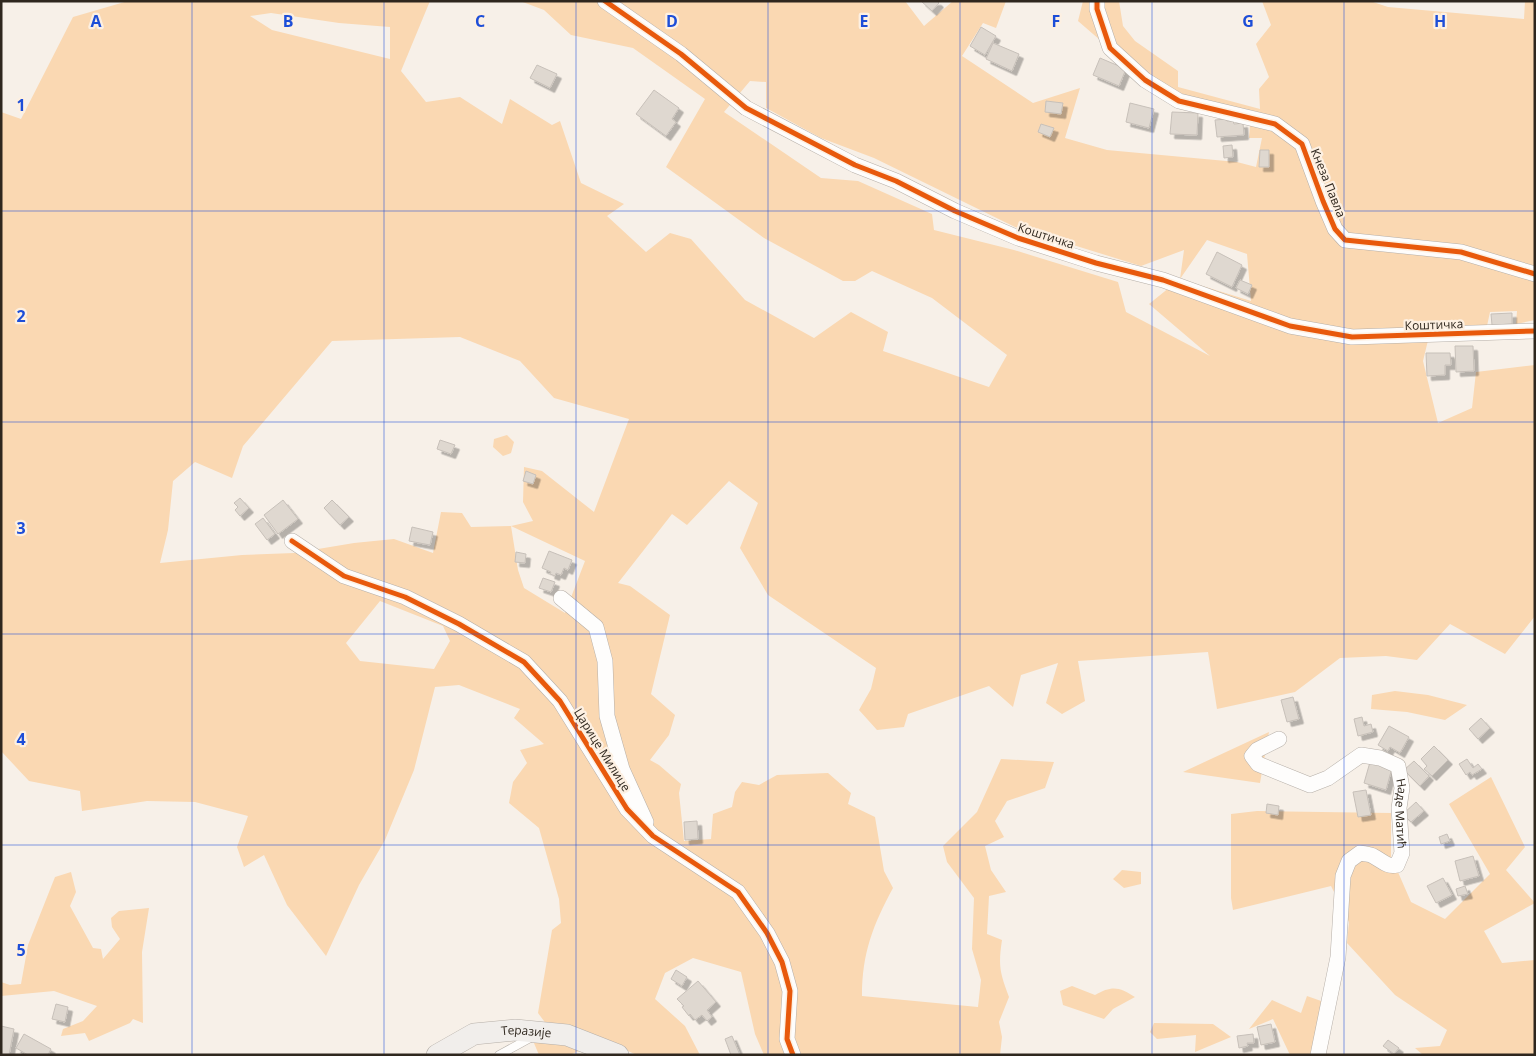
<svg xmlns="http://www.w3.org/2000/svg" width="1536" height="1056" viewBox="0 0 1536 1056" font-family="'Open Sans',sans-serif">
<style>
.green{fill:#fad8b2;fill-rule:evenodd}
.building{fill:#dfd8d0;stroke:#c7c0b9;filter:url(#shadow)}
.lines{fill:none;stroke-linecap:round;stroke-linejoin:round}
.lane-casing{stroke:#b6afa8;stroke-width:9}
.street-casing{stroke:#b6afa8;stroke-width:16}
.secondary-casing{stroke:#b6afa8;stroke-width:22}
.lane{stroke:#fefdfc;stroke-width:8}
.street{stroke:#fefdfc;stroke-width:15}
.secondary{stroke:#f1eeeb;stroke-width:21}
.cycleway-casing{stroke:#fdf0e2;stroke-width:8}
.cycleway{stroke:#e8590c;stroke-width:5}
.grid{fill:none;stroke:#1d4ed8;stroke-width:1;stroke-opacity:0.55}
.labels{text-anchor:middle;stroke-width:4.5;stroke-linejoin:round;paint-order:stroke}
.street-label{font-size:12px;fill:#2f271e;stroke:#fdf0e2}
.grid-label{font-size:16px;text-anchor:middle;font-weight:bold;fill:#1d4ed8;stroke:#fdf0e2;stroke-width:4.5;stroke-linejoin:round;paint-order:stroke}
</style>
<defs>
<filter id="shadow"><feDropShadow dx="4.5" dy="4.5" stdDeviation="0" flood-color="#0004"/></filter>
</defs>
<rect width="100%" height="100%" fill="#f7f0e8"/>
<path class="green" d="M128 1H430L401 71 426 102 460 97 502 124 510 99 552 125 560 121 581 183 624 204 607 216 646 252 670 233 691 239 745 300 814 338 851 312 888 332 883 351 989 387 1007 355 932 298 872 271 855 281H843L764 238 666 167 705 99 633 48 571 35 544 10 520 1H905L924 26 953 1H1006L996 28 983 23 962 56 1033 103 1080 88 1065 138 1107 150 1237 162 1256 167 1262 138H1249L1250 125 1175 105 1078 21 1083 1H1119L1123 26 1135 41 1178 71V87L1260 109 1259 89 1269 77 1256 44 1271 25 1262 1H1370L1388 7 1524 19 1525 1H1535V320L1516 324 1517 311 1490 312 1487 326 1430 332 1423 361 1438 423 1472 408 1476 372 1535 365V616L1505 654 1450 624 1417 660 1386 656 1340 658 1295 692 1217 709 1208 652 1078 661 1085 701 1062 714 1046 703 1058 663 1021 675 1013 707 989 686 908 714 904 727 877 730 859 710 871 689 876 668 768 595 740 548 758 503 729 481 687 525 672 514 618 583 630 586 670 615 651 694 675 715 669 735 650 760 659 765 681 784 679 793 684 841 711 839 713 814 732 807 735 792 742 782 759 785 777 775 828 773 851 793 848 804 875 817 884 871 893 888C873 925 862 953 862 996L978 1007 981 980 972 949 974 898 947 862 943 846 977 812 1001 759 1054 762 1045 788 1007 801 995 821 1004 837 985 846 991 870 1006 892 989 896 987 934 1002 940C998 966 1000 973 1009 997L999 1022 1002 1037 1000 1055H764L755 1034 741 972 693 958 665 973 655 999 685 1026 700 1055H637L596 1037 547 1025 538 1013 552 930 561 923 559 899 539 828 509 803 513 782 527 763 520 750 544 744 514 718 520 709 459 685 435 687 414 770 385 840 359 885 326 956 287 905 264 855 244 867 237 847 248 816 195 802 147 801 82 811 80 791 29 781 1 751V112L21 119 73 17ZM271 13 339 23 390 27V59L272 30 250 16ZM750 81 766 82V108L821 138 874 158 1015 227 1141 266 1184 250 1180 279 1149 304 1210 356 1126 312 1118 282 1014 250 934 230 932 214 858 181 821 178 724 112ZM1207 240 1247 254 1251 301 1180 279ZM460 337 520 361 554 398 629 419 594 512 542 471 524 467 523 502 533 521 511 526 471 527 462 513 441 512 433 553 394 539 354 543 294 553 242 555 160 563 168 530 173 481 195 462 232 478 243 446 332 341ZM511 526 585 561 565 613 524 588 518 570ZM380 601 443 626 450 641 434 669 360 661 346 643Z
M507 435 514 442 511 453 503 456 493 447 494 439Z
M1395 691 1428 695 1467 705 1445 720 1407 712 1371 709 1372 695Z
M1269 732 1260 783 1183 772Z
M1491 777 1525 847 1506 870 1535 903 1484 931 1502 963 1535 960V1055H1423L1415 1048 1440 1046 1447 1030 1395 995 1347 943 1349 922 1331 886 1233 910 1231 898V814L1257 811 1391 813V856L1411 902 1445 919 1490 874 1449 804Z
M1122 870 1141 872V884L1124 888 1113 879Z
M71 872 76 892 70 906 93 948 101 949 103 959 120 939 112 927 111 918 119 911 149 908 142 952 143 1023 133 1019 130 1023 89 1041 85 1033 61 1036 63 1029 83 1021 97 1006 54 991 1 996V982L10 985 21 984 28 945 55 877Z
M1072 986 1095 995C1112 985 1120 987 1135 997L1113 1009 1104 1019 1063 1005 1060 991Z
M1307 996 1324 1002 1314 1055H1290L1273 1019 1249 1029 1272 1000 1301 1013Z
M1154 1023 1213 1024 1231 1037 1195 1052 1196 1035 1157 1039 1150 1032Z
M531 1036 590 1047 569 1055H539Z"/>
<path class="building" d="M921 1H937L939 3 932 11Z
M981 27 996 36 985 55 970 46Z
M993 43 1019 54 1012 71 986 59Z
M1100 58 1126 69 1119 86 1093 75Z
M537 65 557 74 550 88 530 78Z
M654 90 679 108 672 119 676 122 666 136 636 114Z
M1046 101 1063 103 1061 114 1045 112Z
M1130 103 1154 109 1149 128 1126 122Z
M1172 112 1198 113 1197 135 1170 134Z
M1226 119 1227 121H1233L1234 124 1243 123 1244 135 1217 137 1215 120Z
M1041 124 1054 128 1050 137 1038 132Z
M1232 145 1233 157 1224 158 1223 146Z
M1260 150H1269V167H1259Z
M1217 252 1242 265 1232 287 1206 274Z
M1240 280 1252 285 1248 294 1236 288Z
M1512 313V324L1492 325 1491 314Z
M1455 346H1473L1474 371 1456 372Z
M1426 353H1450L1451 365H1445V375L1427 376Z
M440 440 455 445 451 454 437 449Z
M526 471 536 475 533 484 523 481Z
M240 498 249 508 240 516 235 510 238 507 234 503Z
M283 500 298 519 278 534 264 515Z
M332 500 349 517 340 525 324 508Z
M263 518 275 534 267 540 255 524Z
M412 527 433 532 430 545 409 541Z
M549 551 572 560 568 570 564 568 561 575 556 573 555 576 550 574 551 572 542 568Z
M516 552 526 554 525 563 515 562Z
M543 578 555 582 551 592 539 588Z
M1293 697 1299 719 1287 722 1281 700Z
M1362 717 1364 726 1371 724 1373 732 1358 736 1354 719Z
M1481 718 1490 728 1478 739 1469 729Z
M1389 726 1409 737 1400 753 1390 747 1388 751 1378 745Z
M1434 746 1448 760 1432 776 1424 769 1427 766 1421 759Z
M1467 759 1473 768 1478 764 1482 769 1472 775 1470 772 1466 775 1459 764Z
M1414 761 1429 776 1420 786 1404 770Z
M1370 762 1392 768 1386 790 1364 783Z
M1366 790 1371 815 1358 817 1353 792Z
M1416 802 1424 811 1411 822 1403 814Z
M1267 804 1279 806 1278 815 1266 813Z
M697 821 698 839 685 840 684 822Z
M1447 834 1450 841 1441 844 1439 837Z
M1473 856 1479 876 1460 881 1455 861Z
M1443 878 1452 895 1436 903 1427 886Z
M1465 886 1468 894 1458 896 1456 889Z
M676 970 687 977 682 986 671 979Z
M698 981 716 1002 707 1010 712 1017 707 1021 702 1015 695 1020 690 1014 689 1016 682 1007 684 1006 677 999Z
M56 1004 68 1007 65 1022 52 1019Z
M1271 1024 1275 1042 1261 1045 1257 1027Z
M1 1026 14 1029 9 1055H1Z
M24 1034 51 1049 48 1055H28L16 1048Z
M1253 1034 1254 1043H1247L1248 1046 1239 1048 1237 1036Z
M732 1036 740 1055H731L725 1039Z
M1388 1040 1399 1048 1394 1054 1383 1046Z"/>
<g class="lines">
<defs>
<path id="lane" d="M499 1055 532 1037"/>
<g id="street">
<path d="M605 1 681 54 746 108 855 165 896 181 955 211 1018 238 1096 263 1163 280 1290 326 1352 337 1535 331"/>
<path d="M1097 1V9L1110 48 1145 80 1179 101 1275 124 1302 144 1323 201 1335 229 1345 240 1461 252 1535 274"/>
<path d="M292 541 344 576 405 597 459 624 524 662 560 701 627 809 653 836 738 892 767 933 782 962 790 991 787 1039 793 1055"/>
<path d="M561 598 596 627 605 661 607 716 622 769 646 822"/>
<path id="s1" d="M1279 739 1257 750 1252 756 1258 764 1310 785 1328 778 1361 755 1380 758 1398 766 1402 788 1399 808 1402 853 1397 865C1386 867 1383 861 1373 856 1370 854 1365 854 1360 853L1349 861 1343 876 1338 957 1318 1055"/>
</g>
<g id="secondary">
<path id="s2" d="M437 1055 474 1034 515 1030 567 1035 618 1055"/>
</g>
</defs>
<use href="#lane" class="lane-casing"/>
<use href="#street" class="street-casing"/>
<use href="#secondary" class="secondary-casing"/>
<use href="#lane" class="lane"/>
<use href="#street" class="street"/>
<use href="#secondary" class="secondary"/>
<defs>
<path id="cycleway" d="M605 1 681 54 746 108 855 165 896 181 955 211 1018 238 1096 263 1163 280 1290 326 1352 337 1535 331
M1097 1V9L1110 48 1145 80 1179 101 1275 124 1302 144 1323 201 1335 229 1345 240 1461 252 1535 274
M292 541 344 576 405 597 459 624 524 662 560 701 627 809 653 836 738 892 767 933 782 962 790 991 787 1039 793 1055"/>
</defs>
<use href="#cycleway" class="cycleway-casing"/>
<use href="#cycleway" class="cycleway"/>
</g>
<path class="grid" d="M192 1V1055M384 1V1055M576 1V1055M768 1V1055M960 1V1055M1152 1V1055M1344 1V1055M1 211H1535M1 422H1535M1 634H1535M1 845H1535"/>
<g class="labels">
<g class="street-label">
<text transform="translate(1328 183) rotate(68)" y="4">Кнеза Павла</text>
<text transform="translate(1046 236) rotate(18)" y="4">Коштичка</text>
<text transform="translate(1434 325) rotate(-2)" y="4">Коштичка</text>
<text transform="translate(602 750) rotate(58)" y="4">Царице Милице</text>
<text dy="4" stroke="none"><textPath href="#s1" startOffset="245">Наде Матић</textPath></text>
<text dy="4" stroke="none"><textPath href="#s2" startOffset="95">Теразије</textPath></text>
</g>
</g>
<g class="grid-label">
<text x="96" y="27">A</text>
<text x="288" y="27">B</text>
<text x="480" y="27">C</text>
<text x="672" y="27">D</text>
<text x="864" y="27">E</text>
<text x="1056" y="27">F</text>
<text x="1248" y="27">G</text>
<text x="1440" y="27">H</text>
<text x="21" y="111">1</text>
<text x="21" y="322">2</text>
<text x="21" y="534">3</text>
<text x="21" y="745">4</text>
<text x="21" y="956">5</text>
</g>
<rect width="1536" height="1056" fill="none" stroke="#2f271e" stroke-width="5"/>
</svg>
